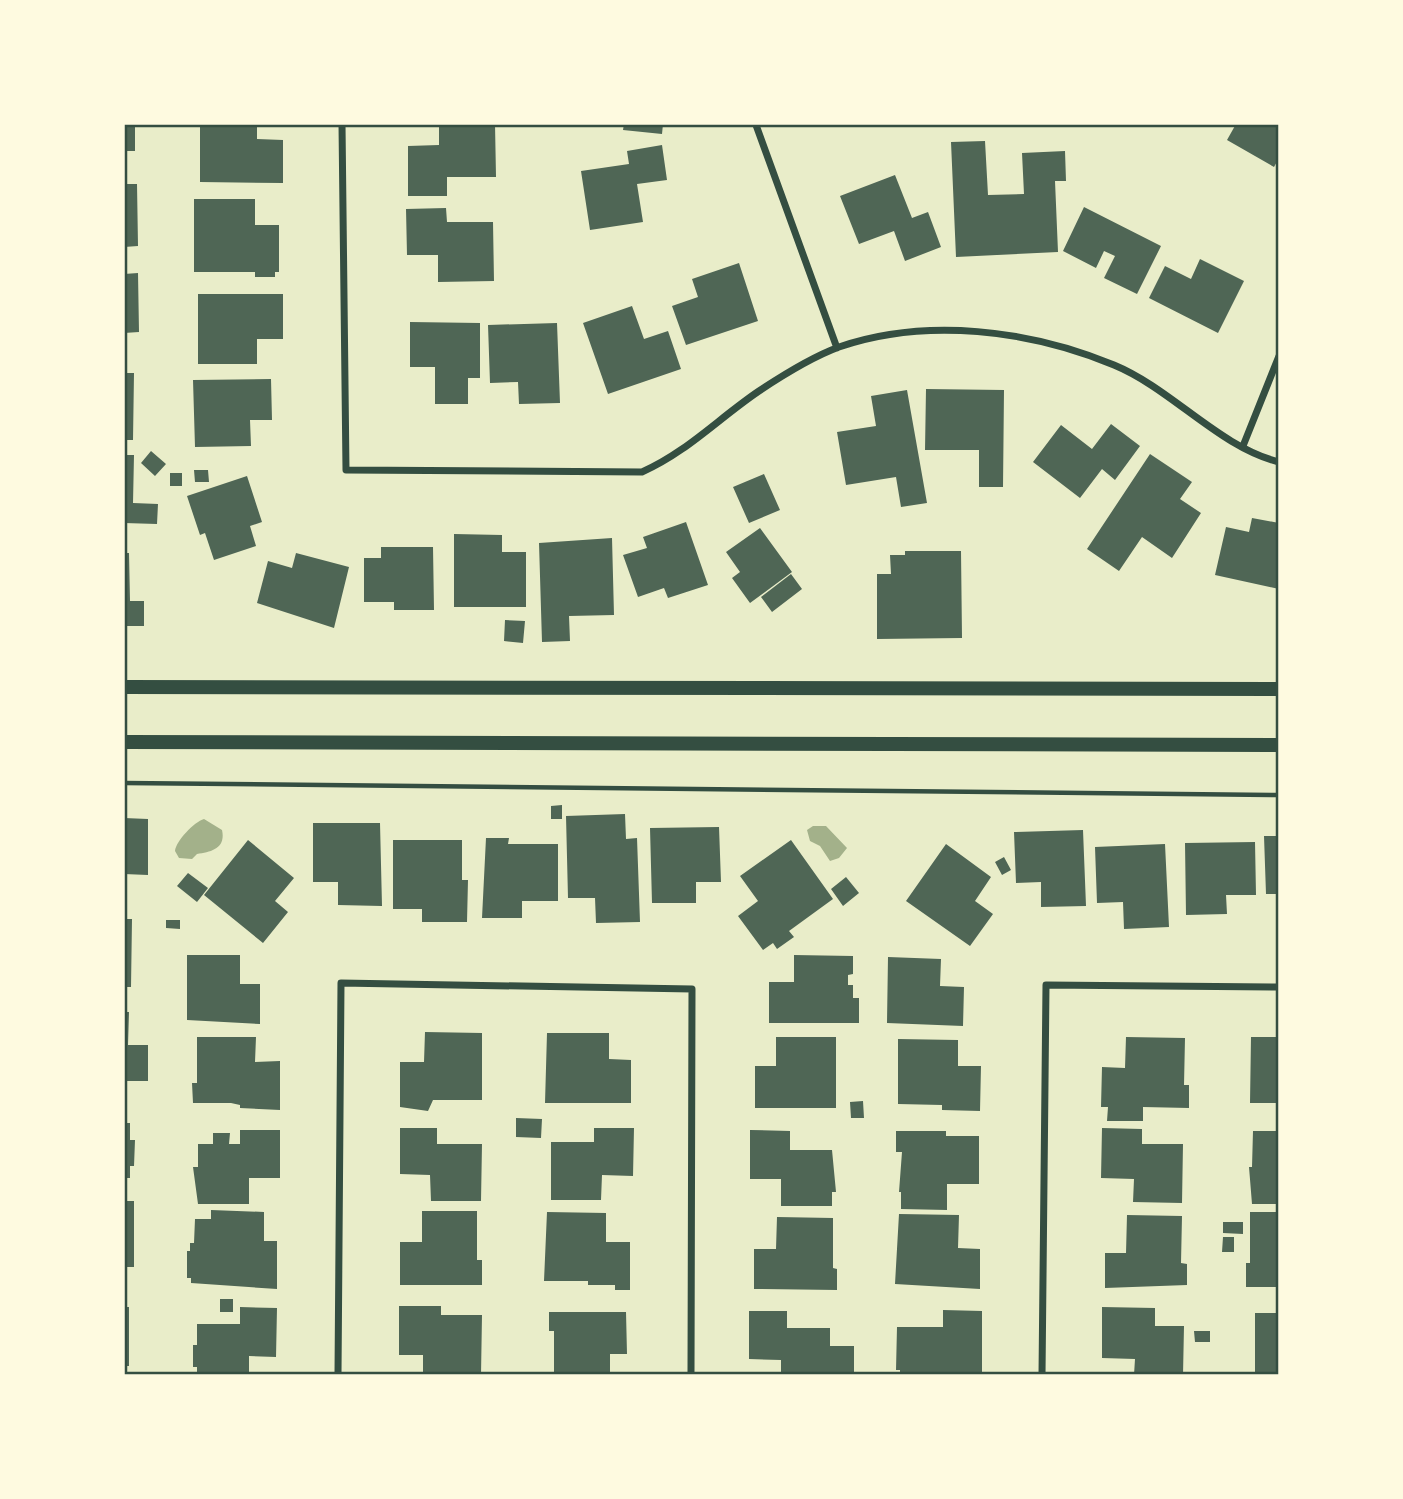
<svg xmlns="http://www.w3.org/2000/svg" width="1403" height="1499" viewBox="0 0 1403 1499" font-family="Literata,serif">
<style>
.water{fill:#a3b18a}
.building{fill:#4f6655}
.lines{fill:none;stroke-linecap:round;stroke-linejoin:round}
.path{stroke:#344e41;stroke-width:4.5}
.minor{stroke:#344e41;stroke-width:7}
.secondary{stroke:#344e41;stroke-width:14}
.neatline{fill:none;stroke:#344e41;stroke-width:2.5}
</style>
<rect width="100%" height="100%" fill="#e9edc9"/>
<path class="water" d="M204 819 222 830C226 848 212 852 197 854L192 859 179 858 175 851C176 841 194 822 204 819Z
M813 826H826L847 848 839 858 830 861 820 846 810 841 807 830Z"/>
<path class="building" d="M124 124H135V151H124Z
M200 124H257V139L283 140V183L200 182Z
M439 124H495L496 177H447V196H408V146L439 145Z
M624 124H663L662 134 623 130Z
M1236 124H1279V158L1274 167 1227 140Z
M985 141 988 195 1024 194 1022 153 1065 151 1066 181H1055L1058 252 956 257 951 142Z
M662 145 667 180 637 184 643 222 590 230 581 171 629 164 627 151Z
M895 175 912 218 928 212 941 247 905 261 894 231 859 244 840 196Z
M124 184H137L138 246 124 247Z
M194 199H255V225H279V272H275V277H255V272H194Z
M1084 207 1161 246 1137 294 1104 278 1115 256 1104 251 1096 268 1063 251Z
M446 208 447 222H493L494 281 438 282V255H407L406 209Z
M1200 259 1244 281 1218 333 1149 298 1165 266 1191 279Z
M739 263 758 321 686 345 672 306 698 297 692 279Z
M138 273 139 332 124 333V274Z
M198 294H283V339H257V364H198Z
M632 306 644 339 668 331 681 369 608 394 583 323Z
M410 322 480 323V378H468V404H435V367H410Z
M557 323 560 403 519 404 518 382 490 383 488 325Z
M124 373H134L133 440H124Z
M271 379 272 420H250L251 446 195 447 193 380Z
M926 389 1004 390 1003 487H979V450H925Z
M907 390 927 503 901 507 896 477 846 485 837 432 876 426 871 396Z
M1111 424 1140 446 1115 480 1102 469 1080 498 1033 462 1061 425 1092 449Z
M151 451 166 464 155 476 141 463Z
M1150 454 1192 482 1180 499 1201 513 1172 558 1142 537 1119 571 1087 549Z
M124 455H134L133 503 158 504 157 524 124 523Z
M194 470H208L209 482H195Z
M170 473H182V486H170Z
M764 474 780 510 749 523 733 487Z
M247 476 262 522 250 526 256 546 214 560 205 533 200 535 187 496Z
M1252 518 1279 523V589L1215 575 1226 527 1249 532Z
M686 522 708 585 668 598 664 588 638 597 623 555 647 548 643 537Z
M760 528 792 572 750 603 732 578 740 572 726 552Z
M454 534 502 535V552H526V607H454Z
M612 538 614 615 569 616 570 641 542 642 539 543Z
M381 547H433L434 610H394V602H364V558H381Z
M905 551H961L962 638 877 639V574H891L890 555H905Z
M124 553H129L130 601H144V626H124Z
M296 553 349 567 334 628 257 603 268 561 292 568Z
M791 574 802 589 772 612 761 597Z
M505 620 525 621 523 643 504 641Z
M562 805V819H551V806Z
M625 814 626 839 637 838 640 922 596 923 595 898H568L566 816Z
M124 818 148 819V875L124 874Z
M313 823H380L382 906 338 905V882H313Z
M719 827 721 882H696V903H652L650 828Z
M1083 830 1086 906 1041 907V882L1016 883 1014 832Z
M1264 836H1279V894H1266Z
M486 838H509L508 844H558V901H522V918H482Z
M248 840 294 878 275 901 288 912 263 943 204 895Z
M393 840H462V880H468L467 922H422V909H393Z
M791 840 833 899 789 931 794 937 777 949 773 943 763 950 738 916 758 901 740 876Z
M1255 842 1256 895H1226L1227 914 1186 915 1185 843Z
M946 844 991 877 975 901 993 914 970 946 906 901Z
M1165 844 1169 927 1124 929 1123 902 1097 903 1095 847Z
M1004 857 1011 870 1002 875 995 862Z
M188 873 208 888 197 902 177 886Z
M846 877 859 893 843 906 831 889Z
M124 919H132L131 987H124Z
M166 920H180V929L166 928Z
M187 955H240V984H260V1024L187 1020Z
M794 955 853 956V974L848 975V985H853V998H859V1023H769V982H794Z
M888 957 941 959 940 986 964 987 963 1026 887 1023Z
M124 1012H129L128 1045H148V1081H124Z
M425 1032 482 1033V1100H433L428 1111 400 1107V1062H424Z
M547 1033H609V1059L631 1060V1103H545Z
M197 1037H256L255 1062 280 1061V1110L240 1108V1105L231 1103H193L192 1083H197Z
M776 1037H836V1108H755V1066H776Z
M1126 1037 1185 1038 1184 1085H1189V1108L1143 1107V1121H1107L1108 1107H1101L1102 1067 1125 1068Z
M1251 1037H1279V1103H1250Z
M898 1039 958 1040V1066H981L980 1111 942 1110V1105L898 1104Z
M863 1101 864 1118H851L850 1102Z
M516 1118 542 1119 541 1138 516 1137Z
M124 1123H130V1140H135L134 1166H130V1178H124Z
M400 1128H437V1144H482L481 1201H431L430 1175 400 1174Z
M594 1128H634L633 1176 602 1175 601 1200H551V1142H594Z
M1102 1128 1142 1129V1144H1183L1182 1203 1133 1202 1134 1179 1101 1178Z
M240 1130H280V1178H249V1204H198L193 1167H198V1144H213V1133H230L229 1144H240Z
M750 1130 790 1131V1150H832L836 1192H832V1206H781V1179H750Z
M896 1131H946V1136H979V1184H947V1210L901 1209V1192H899L902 1152H896Z
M1253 1131H1279V1204H1252L1249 1167H1252Z
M124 1201H134V1267H124Z
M211 1210 264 1212V1241H277V1289L191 1283V1278H187V1251H190V1243H194L195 1219H211Z
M422 1211H477V1260H482V1285H400V1242H422Z
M547 1212 606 1213V1242H630V1290H615V1285H588V1281H544Z
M1250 1212H1279V1287H1246V1263H1250Z
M899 1214 959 1215 958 1248 980 1249V1289L895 1284Z
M1127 1215 1182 1216 1181 1263 1187 1264V1285L1105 1288V1253H1126Z
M777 1217 833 1218V1268L837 1269V1290L754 1289V1249H776Z
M1223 1222H1243V1234L1223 1233Z
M1223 1237H1234V1252H1222Z
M220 1299H233V1312H220Z
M399 1306H441V1315H482L481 1375H423V1355H399Z
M124 1307H129V1366H124Z
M240 1307 277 1308 276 1357 249 1356V1375H197V1367H193V1345H197V1324H240Z
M1102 1307 1155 1308V1326H1184L1183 1375H1134L1135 1359 1102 1358Z
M943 1310 982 1311V1375H900V1370H896L897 1327H943Z
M749 1311H787V1328H830V1346H854V1375H781V1360L749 1359Z
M549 1312H626L627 1354H610V1375H554V1331H549Z
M1255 1313H1279V1375H1255Z
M1194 1331H1210V1342H1195Z"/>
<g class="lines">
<path class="path" d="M124 783 1279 795"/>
<path class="minor" d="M342 124 346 470 642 472C687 452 719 418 759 391 783 375 812 357 839 347 926 317 1030 330 1114 365 1172 389 1219 447 1279 462
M756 125 837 348
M1243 446 1279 356
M338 1375 341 983 692 989 691 1375
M1042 1375 1046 985 1279 987"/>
<path class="secondary" d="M124 687 1279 689
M124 742 1279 745"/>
</g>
<rect width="1403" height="1499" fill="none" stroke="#fefae0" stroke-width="252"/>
<rect x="126" y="126" width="1151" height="1247" class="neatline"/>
</svg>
